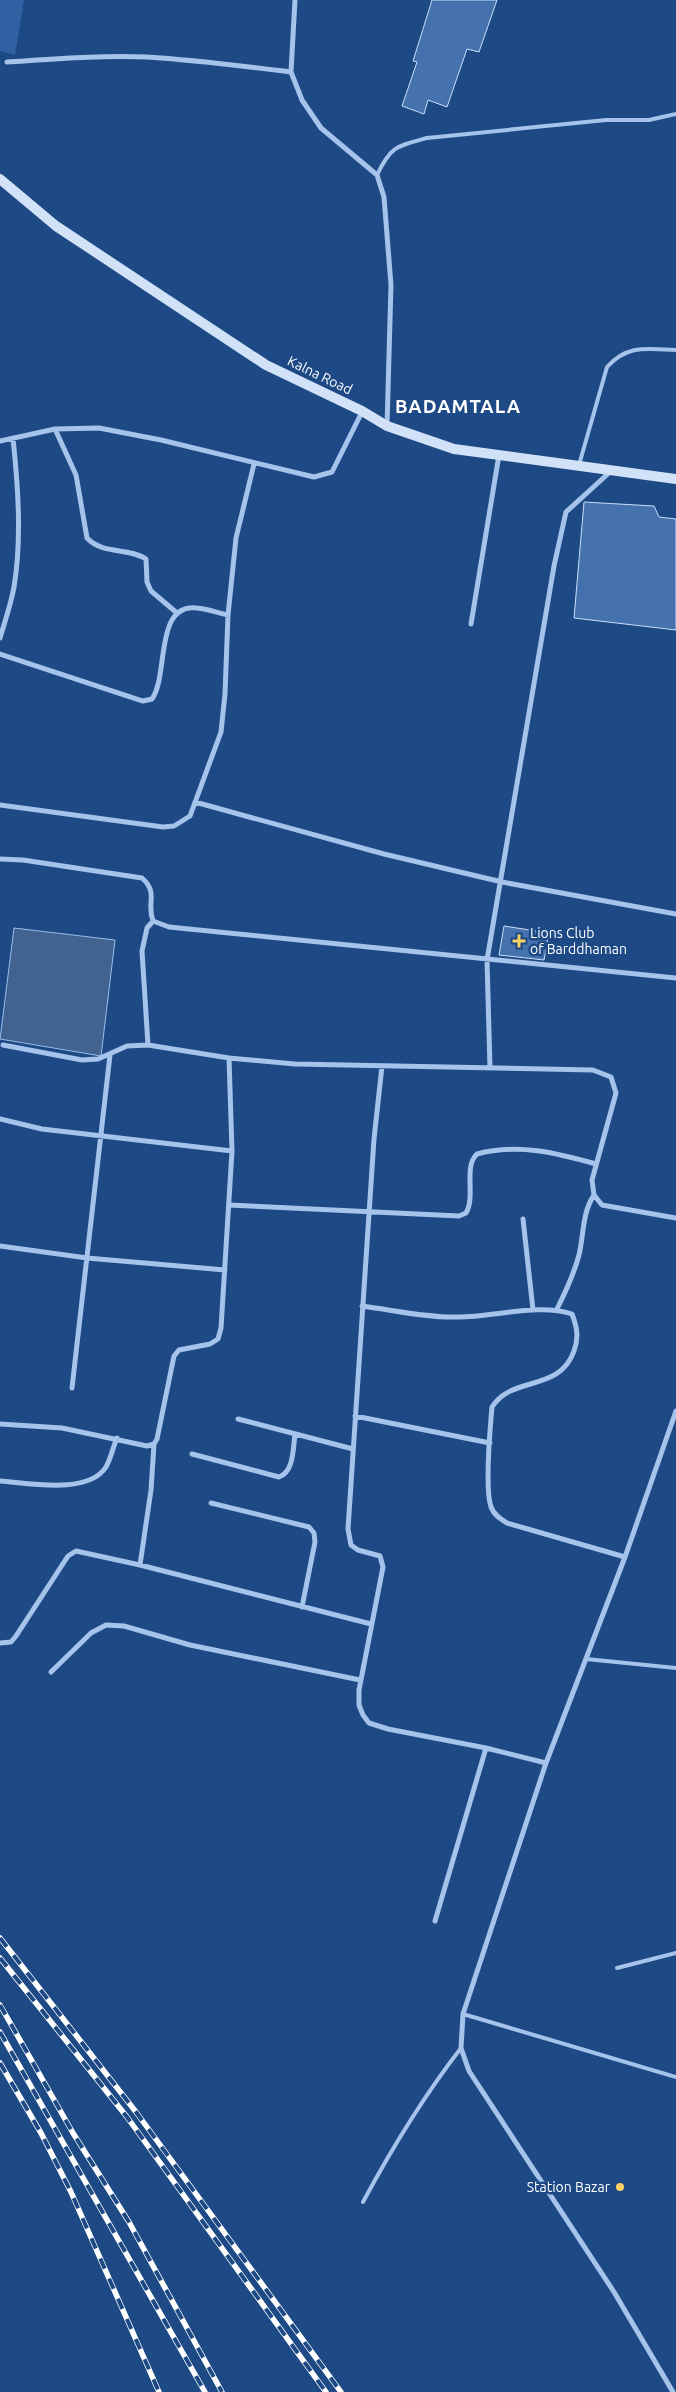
<svg xmlns="http://www.w3.org/2000/svg" width="676" height="2392" viewBox="0 0 676 2392" font-family="Ubuntu,sans-serif">
<style>
.green{fill:#3062a3}
.water{fill:#42628f;stroke:#98beec}
.building{fill:#4572ae;stroke:#cadef8}
.lines{fill:none;stroke-linecap:round;stroke-linejoin:round}
.lane{stroke:#a5c3eb;stroke-width:4}
.street{stroke:#a5c3eb;stroke-width:5}
.secondary{stroke:#d1e1f8;stroke-width:10}
.rail-casing{stroke:#fff;stroke-width:5.5}
.rail{stroke:#1d4985;stroke-width:4;stroke-dasharray:11;stroke-linecap:butt}
.poi-dot{fill:#fad163;stroke:#1d4985;stroke-width:2}
.labels{text-anchor:middle;stroke-width:5;stroke-linejoin:round;paint-order:stroke}
.street-label{font-size:14px;fill:#fff;stroke:#1d4985}
.poi-label{font-size:14px;fill:#fff;stroke:#1d4985;text-anchor:start}
.district-label{font-size:19px;font-weight:bold;letter-spacing:1px;fill:#fff;stroke:#1d4985}
</style>
<rect width="100%" height="100%" fill="#1d4985"/>
<path class="green" d="M0 0H24L15 55 0 51Z"/>
<path class="water" d="M14 928 115 940 101 1056 0 1039Z"/>
<path class="building" d="M432 0H497L479 52 467 49 447 107 428 100 424 114 402 106 417 62 413 61Z
M584 502 654 506 659 517 676 519V630L574 618Z
M504 926 549 933 544 960 499 955Z"/>
<g class="lines">
<path class="lane" d="M377 175C391 146 397 146 427 138L606 120H649L676 114
M579 465 607 367C628 344 647 349 676 350
M586 1659 676 1668
M617 1968 676 1953
M463 2014 676 2077
M363 2202C392 2148 423 2097 461 2048"/>
<path class="street" d="M295 0 291 72 302 100 321 128 377 175 384 197 391 285 387 426
M7 62C54 59 101 55 147 57 196 60 243 66 291 72
M55 429 76 475 87 538C103 555 128 547 146 559L147 582 151 591 177 613
M0 441 55 429 99 428 161 440 314 477 332 472 362 412
M471 624 499 455
M0 638C5 621 11 604 14 587 22 539 18 486 13 438
M0 654 143 701 152 699C169 675 154 603 197 608 208 609 218 613 228 615
M195 802 384 854 502 882 676 914
M0 805 163 827 174 826 190 816 221 732 225 694 228 615 236 538 254 464
M0 859 23 860 142 878C159 893 146 903 153 921L169 927 676 978
M3 1045 82 1060 98 1059 127 1046 148 1045 229 1058
M148 1045 142 951 147 928 153 921
M382 1066 374 1139 348 1529 351 1545 358 1550 380 1556 383 1567 359 1690V1705L363 1715 369 1723 388 1729 486 1748 546 1763
M490 1068 487 960 554 566 566 512 611 471
M0 1119 42 1129 232 1151
M229 1205 459 1216 466 1213C476 1196 463 1167 477 1154 518 1143 557 1153 596 1164
M523 1219 533 1310
M0 1246 87 1258 225 1270
M362 1306C393 1310 427 1318 458 1317 494 1317 539 1303 572 1314 577 1327 579 1337 574 1351 559 1393 512 1375 492 1407 490 1429 485 1489 491 1507 494 1515 500 1519 507 1523L625 1557
M557 1309C566 1291 574 1274 579 1255 584 1234 582 1213 594 1195
M72 1388 110 1055
M355 1416 490 1443
M238 1419 353 1449
M0 1424 62 1428 147 1446 154 1444 157 1439 174 1356 179 1350 210 1344 218 1339 221 1328 232 1151 229 1058 295 1064 593 1070 611 1077 616 1093 592 1180 594 1195 602 1205 676 1218
M192 1454 279 1477C294 1472 293 1448 295 1434
M0 1481C29 1483 88 1495 106 1467 111 1458 113 1447 117 1438
M211 1503 309 1527 314 1533 315 1542 302 1607
M140 1565 151 1490 154 1444
M0 1643 11 1642 16 1636 68 1556 76 1551 140 1565 371 1624
M51 1672 91 1633 106 1625 124 1626 190 1645 360 1680
M435 1921 486 1748
M673 2392 614 2292 469 2071 461 2048 463 2014 546 1763 625 1557 676 1411"/>
<path class="secondary" d="M0 179 56 226 266 365 362 411 387 426 454 449 676 479"/>
<defs>
<path id="rail" d="M0 1938 136 2112 341 2392
M0 1958 127 2117 326 2392
M0 2005 73 2133 129 2222 222 2392
M0 2032 205 2392
M0 2063 41 2133 71 2192 159 2392"/>
</defs>
<use href="#rail" class="rail-casing"/>
<use href="#rail" class="rail"/>
</g>
<g class="poi-dot">
<path d="M516.5 933.5h5v5h5v5h-5v5h-5v-5h-5v-5h5z"/>
<circle cx="620" cy="2187" r="5"/>
</g>
<g class="labels">
<g class="street-label">
<text transform="translate(320 375) rotate(26)" y="5">Kalna Road</text>
</g>
<g class="poi-label">
<text x="530" y="938">Lions Club<tspan x="530" dy="16">of Barddhaman</tspan></text>
<text x="610" y="2192" text-anchor="end">Station Bazar</text>
</g>
<g class="district-label">
<text x="458" y="413">BADAMTALA</text>
</g>
</g>
</svg>
